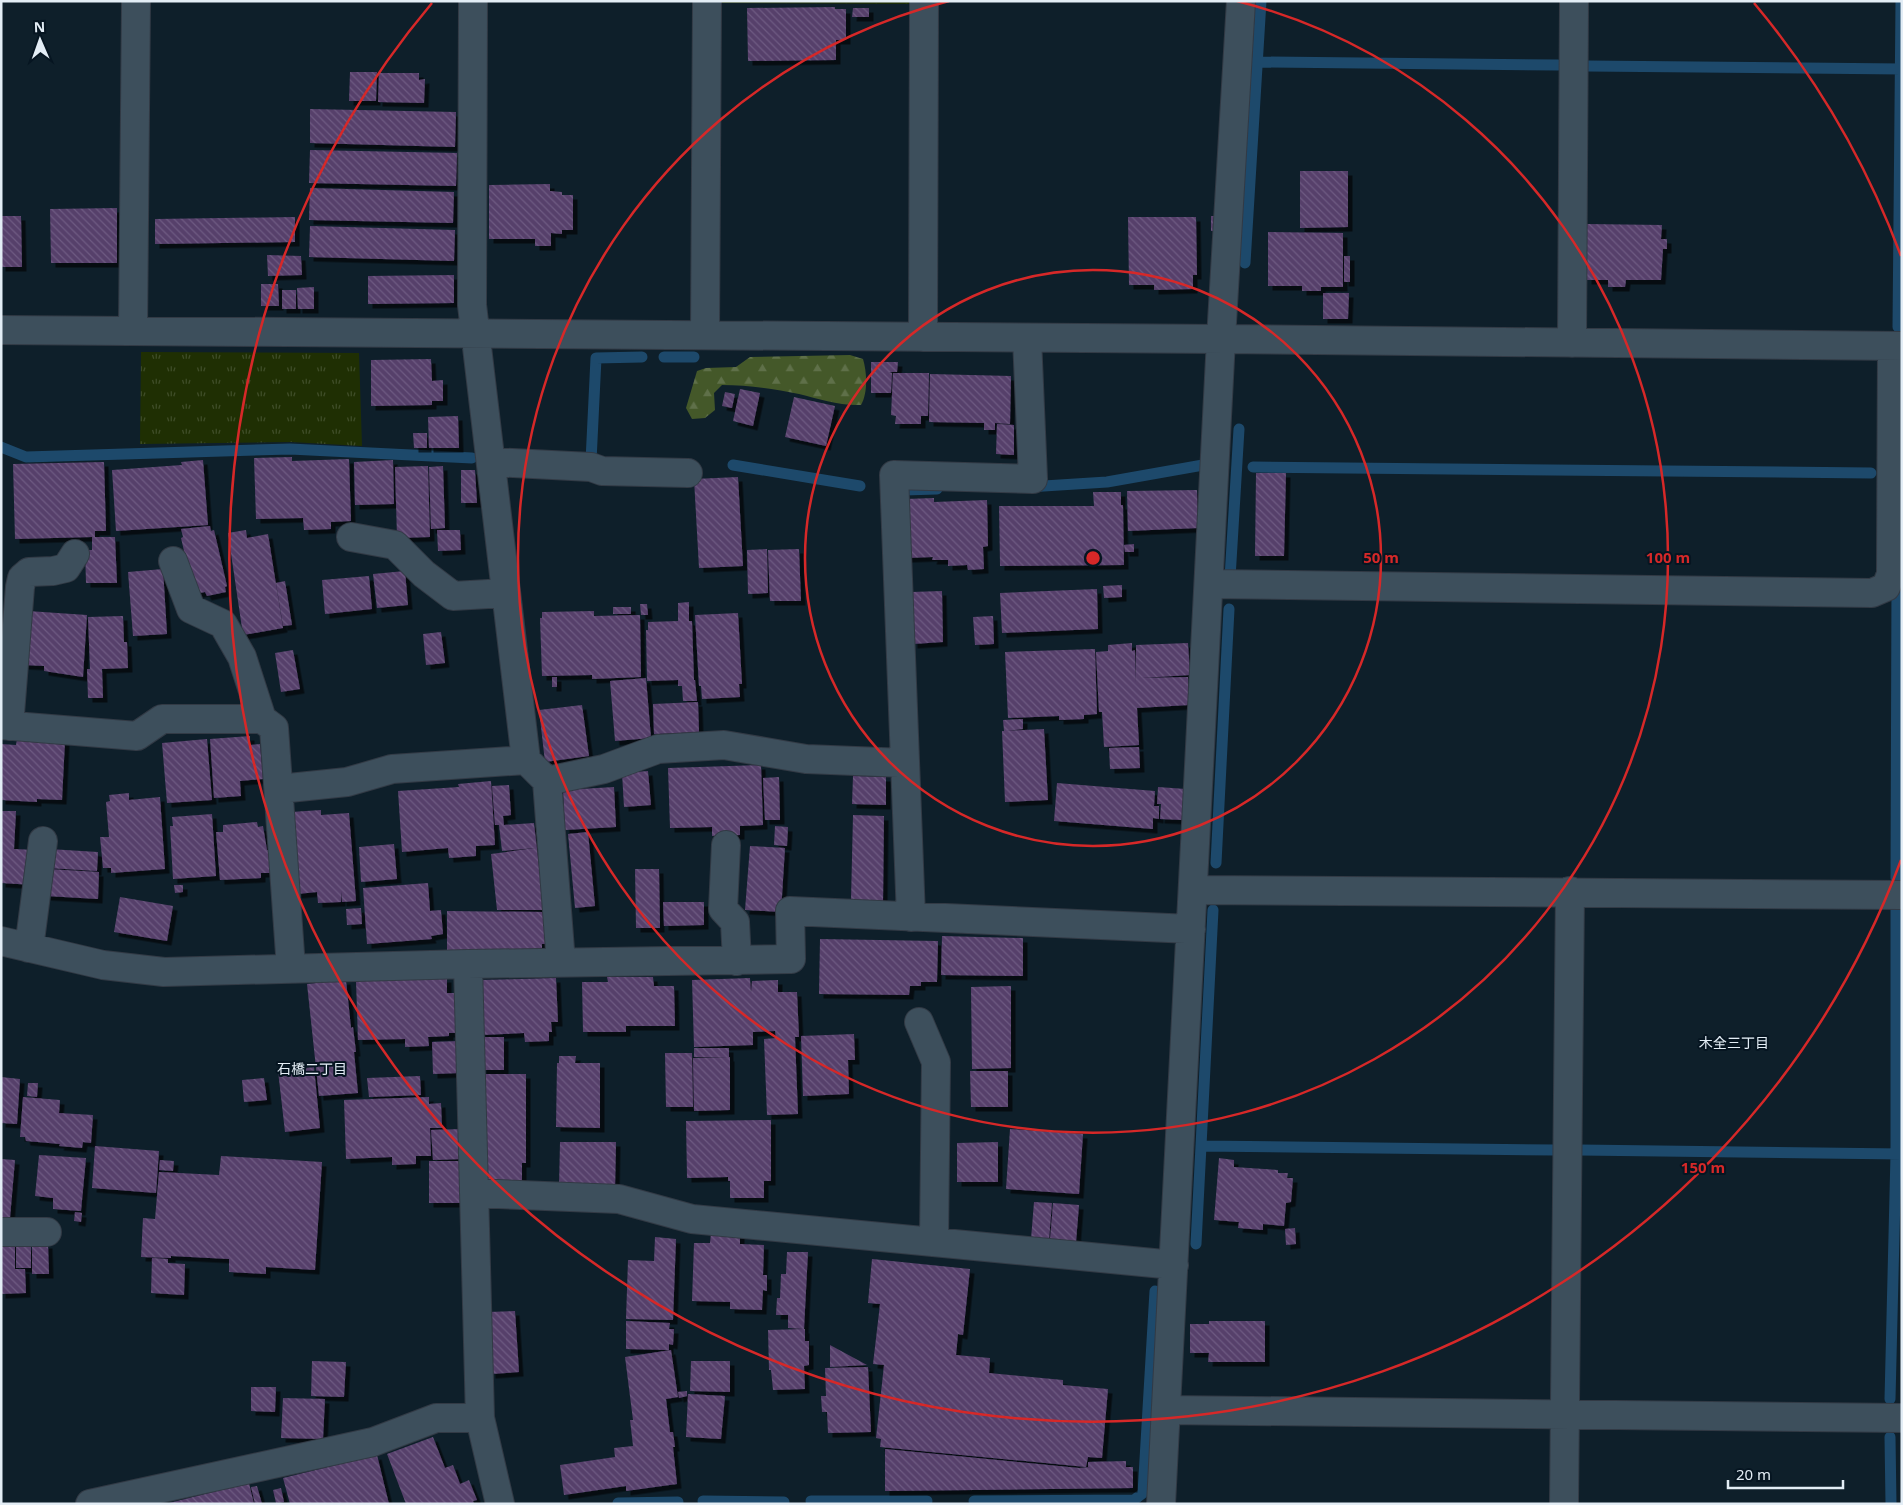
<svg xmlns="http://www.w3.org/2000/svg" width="1903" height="1505" viewBox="0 0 1903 1505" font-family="'Noto Sans','Noto Sans JP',sans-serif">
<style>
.grass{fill:url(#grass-tufts)}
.forest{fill:url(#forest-firs)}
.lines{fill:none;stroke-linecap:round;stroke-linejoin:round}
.stream{stroke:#1d496b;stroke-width:11}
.building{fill:url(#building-back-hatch);filter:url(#shadow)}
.minor-casing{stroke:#323a45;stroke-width:30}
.minor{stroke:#3d4f5c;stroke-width:28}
.ring{fill:none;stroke:#d62828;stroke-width:2.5}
.labels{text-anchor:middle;stroke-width:4;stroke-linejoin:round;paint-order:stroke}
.neighbourhood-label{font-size:14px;fill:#e3edf5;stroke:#061521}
.centre{fill:#d62828;stroke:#061521;stroke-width:2.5}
.ring-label{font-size:15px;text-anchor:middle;font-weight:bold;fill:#d62828;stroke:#061521;stroke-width:4;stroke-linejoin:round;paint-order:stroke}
</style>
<defs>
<pattern id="grass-tufts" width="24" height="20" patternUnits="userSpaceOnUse" patternTransform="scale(1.25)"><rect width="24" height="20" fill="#1f2f03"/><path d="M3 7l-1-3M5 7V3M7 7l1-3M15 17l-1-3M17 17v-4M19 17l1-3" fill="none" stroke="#3f4d28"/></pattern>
<pattern id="forest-firs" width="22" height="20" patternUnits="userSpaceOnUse" patternTransform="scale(1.25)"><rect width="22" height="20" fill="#445829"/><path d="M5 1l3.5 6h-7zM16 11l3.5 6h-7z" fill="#5f7049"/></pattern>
<pattern id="building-back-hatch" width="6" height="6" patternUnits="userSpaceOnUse" patternTransform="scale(1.25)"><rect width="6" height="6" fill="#563f6b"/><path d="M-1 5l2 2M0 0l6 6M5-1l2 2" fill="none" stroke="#6e5b81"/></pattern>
<filter id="shadow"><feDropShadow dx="4.5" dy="4.5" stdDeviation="0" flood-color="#0009"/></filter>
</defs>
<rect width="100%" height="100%" fill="#0e1f2a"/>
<path class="grass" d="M718 1H913V4L718 3Z
M141 352 359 353 362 446 291 442 140 444Z"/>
<path class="forest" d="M850 355 863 359C867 372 868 393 861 405 840 406 819 399 799 394 774 389 748 385 722 385L714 393 715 410 705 418 692 419 686 408 697 371 706 368 736 367 750 357Z"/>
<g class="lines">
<path class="stream" d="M1258 62 1558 65
M1587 66 1902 69
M1245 263 1261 1
M1898 327 1901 1
M664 357H694
M1 447 26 457 290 449 472 458
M585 460 591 461 596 358 642 357
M733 465 860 486
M1253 467 1871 473
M1028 487 1107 482 1203 465
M904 490 937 489
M1230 578 1239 429
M1216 863 1229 609
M1896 878 1897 580
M1201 1146 1555 1150
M1580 1150 1902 1154
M1196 1244 1213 910
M1890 1399 1896 1154V907
M1890 1437 1891 1504
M703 1501 784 1502
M811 1501H927
M974 1501 1134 1500 1143 1493 1155 1291
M618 1503 678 1502"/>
</g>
<path class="building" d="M835 7V9H846V40H836V60L748 61 747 8Z
M853 8H869V17H852Z
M350 72H377L376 101H349Z
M379 73H419V80L425 79 424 103 378 102Z
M310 109 456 112 455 147 310 143Z
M310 150 457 153 456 186 309 183Z
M1300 171H1348V227L1300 228Z
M550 184V191L562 192V195H573V230H562V234L551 233V246H535V239H489V185Z
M310 188 454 192 453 223 309 220Z
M117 208V263H51L50 209Z
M1 216H21L22 267H1Z
M1211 216H1217L1218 231H1211Z
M295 217V242L155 244V219Z
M1128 217H1196L1197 275H1193V289L1154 290V285H1129Z
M1587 224 1662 225 1661 239H1667V249H1663L1661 280H1626L1625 287H1608V280H1587Z
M310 226 455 230 454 261 309 257Z
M1268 232 1343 233V287H1321V291H1302V286H1268Z
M267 255 301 256 302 275 268 276Z
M1344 256H1350V282H1344Z
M454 275V303L368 304V276Z
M261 284H278L279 306H261Z
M314 287V309H298L297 288Z
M282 290H296V309H282Z
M1323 293H1349L1348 319H1323Z
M431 359 432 381 443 380V401H432V405L371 406V360Z
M871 362H898L897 372H889L892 373 891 393H871Z
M893 373H929L928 416H921V424H895L896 416 891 415Z
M930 374 1011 376 1010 424 995 423V430H984V423L929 422Z
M740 389 760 393 753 426 733 421Z
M725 392 735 394 732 408 722 406Z
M794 397 835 406 826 446 785 437Z
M458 416 459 448H429L428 417Z
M997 424 1014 425V455L996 454Z
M413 433H427V448H414Z
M292 457V461L349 459 351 521 331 522V529L304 530 303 518 256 519 254 458Z
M203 460 208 525 116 531 112 470 182 465 181 462Z
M393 460 394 504 355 505 354 462Z
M104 462 106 531H95V537H115L117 583H86L85 550H92V537L15 539 13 464Z
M428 466 430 537 397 538 395 467Z
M443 466 445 528 431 529 429 467Z
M461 470H475L477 503H461Z
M1256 473H1286L1284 556H1255Z
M738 477 743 566 699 568 694 479Z
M1197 490 1198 528 1128 531 1127 491Z
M1093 492H1121V505H1123L1124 565 1000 566 999 506H1094Z
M934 498V502L987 500 988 546 983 547 984 569 968 570 967 565 948 566V560H932L933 557 907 558 905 499Z
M210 526 211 531 214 530 227 586 225 587 226 592 207 596 205 592 194 594 181 538 183 537 181 529Z
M246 530 247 538 268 534 283 628 243 635 228 533Z
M437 530H460L461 550 438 551Z
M1134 544V552H1125L1124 545Z
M767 549 768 593 748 594 747 550Z
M799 549 801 601H770L768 550Z
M163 569 167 634 133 636 128 572Z
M405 571 408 605 377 608 373 574Z
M369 576 372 609 325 614 322 580Z
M285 581 292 625 283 626 276 583Z
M1122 585V597L1104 598 1103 586Z
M1097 589 1098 629 1002 633 1000 593Z
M942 591 943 642 913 644 911 592Z
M689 602V621H692L694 680H695L697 701H683L682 686H678V680L647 681 646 630H648V622L678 621V603Z
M640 604H647L648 615H641Z
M613 607H631V614H613Z
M28 611 87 615 83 677 44 671V666L24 665Z
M594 611V616L640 615 641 677 592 679V675L542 676 540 618H542V612Z
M738 613 742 684H739L740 697 702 699 701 686H699L695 615Z
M123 616 124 642H127L128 668 102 669 103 698H88L87 669H90L88 617Z
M993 616 994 644 975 645 973 617Z
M441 632 445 663 426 665 423 634Z
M1132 643V651L1135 650 1136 683V645L1188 643 1190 675 1141 678 1188 677 1189 705 1137 708 1139 745 1104 747 1102 712H1099L1096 652 1108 651V645Z
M1095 649 1097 714 1084 715V719L1059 720V716L1008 718 1005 652Z
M293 650 300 689 281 692 275 653Z
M552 677H557V687H552Z
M646 678 651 738 615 741 610 681Z
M698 702 699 732 654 734 653 704Z
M582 705 589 756 545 762 539 710Z
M1023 719V729L1006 731 1044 729 1048 800 1005 802 1002 731H1004L1003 720Z
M250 736V745L260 744 263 779 240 781 241 796 214 798 210 739Z
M17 739 65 741 62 800 37 799V802L1 800V744L16 745Z
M207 739 212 800 167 803 162 743Z
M1139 747 1140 768 1110 769 1109 748Z
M761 765 763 825 740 826V835L712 836V827L670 828 668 768Z
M648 771 651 805 624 807 622 773Z
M853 776 886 777V805L852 804Z
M779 777 780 820H765L763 778Z
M491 781 495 845 476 846V856L449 858 448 848 402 852 398 791 459 787 458 784Z
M1057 783 1155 791 1154 806H1159V819L1153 818V829L1054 821Z
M509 785 511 815 503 816 504 825 534 823 544 910H497L491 854 535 848 502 851 499 825H495L492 786Z
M614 787 616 827 565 830 563 790Z
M1158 787 1186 789 1183 820 1160 819 1161 804H1157Z
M129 793V800L160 797 165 869 111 873V868H103L100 837H109L106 802 110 801 109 795Z
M321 810V815L349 813 356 901 342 902 341 891V902L318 903 317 892 297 894 291 812Z
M1 811H16L14 849 36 850 34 885 1 883Z
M212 814 216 876 173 879 170 826H173L172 817Z
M853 815 884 816 883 901 851 900Z
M257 822 258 827 263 826 267 850H270L272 873H261V878L220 880 216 832H223V825Z
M775 826 788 827 787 846 774 845Z
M588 832 595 906 575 908 568 834Z
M394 844 397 879 361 882 359 847Z
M750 846 785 848 781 912 745 910Z
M49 849 98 852 97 871 48 868Z
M47 869 99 872 98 899 46 896Z
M635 869H659L660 928H636Z
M428 883 430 911 441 910 443 934 431 936 432 939 367 944 363 888Z
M174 885H183V892L175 893Z
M120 897 173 906 167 941 114 932Z
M663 902H704V925L664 926Z
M361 908 362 924 347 925 346 909Z
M447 911 543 912V926H547L548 944H542V950H447Z
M942 936 1023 938V976L941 975Z
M820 939 938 941 937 982H921V986H910L909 995 819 994Z
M607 977H653L654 986H674L675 1026H626V1032H583L582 982H608Z
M447 978V993H456L457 1033H449V1036L428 1037 429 1046 405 1047V1039L358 1040 356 981Z
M556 978 558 1022H551L552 1032H549V1041L525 1042 524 1033 481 1035 479 980Z
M750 978 751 993 752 981 778 980V992H797L799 1037H795L798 1114 767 1115 764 1039 776 1038 775 1031 753 1032V1045L694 1047 692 980Z
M346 980 351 1028 353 1027 356 1052H354L358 1093 319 1096 307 984Z
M1011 986V1068L972 1069 971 987Z
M854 1034 855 1060H848L849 1094 803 1096 801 1036Z
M482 1037H504V1070H482Z
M459 1041 460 1073 433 1074 432 1042Z
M694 1048H729V1057H694Z
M665 1053H692L693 1107H666Z
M559 1056H576L575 1063H600V1128L556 1127 557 1063H559Z
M730 1057V1110L694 1111 693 1058Z
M314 1067 320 1128 285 1132 278 1071Z
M970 1071H1008V1107H971Z
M482 1074H526V1163H522V1183L485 1184Z
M420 1076 421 1095 369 1097 367 1078Z
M1 1077 20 1079 17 1124 1 1123Z
M264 1078 267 1100 244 1102 242 1080Z
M28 1083H38L37 1097 27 1096Z
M23 1097 60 1100 59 1113 93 1115 91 1143 83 1142 82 1148 59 1146 60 1144 26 1141 25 1137H20Z
M429 1097V1104L441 1103 442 1128H430L431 1156H416V1164L392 1165V1157L346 1159 344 1100Z
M771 1120V1181H764V1198H730V1181H728V1177L687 1178 686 1121Z
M461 1129 462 1159 433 1160 431 1130Z
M1010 1129 1083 1134 1079 1194 1006 1189Z
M560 1142H616L615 1188 559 1186Z
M998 1142V1182H957V1143Z
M95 1146 159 1151 156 1193 92 1188Z
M39 1155 86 1158 81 1211 53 1209V1198L35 1196Z
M221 1156 322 1162 315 1270 266 1267V1274L229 1272V1259L171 1256V1258L141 1257 143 1218 155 1219 159 1172 219 1175Z
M1219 1158 1234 1160V1167L1278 1170V1173H1288L1287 1178H1293L1291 1202 1286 1203 1284 1226 1263 1224V1230L1238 1228 1239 1222 1214 1220Z
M1 1159 15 1160 10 1218 1 1217Z
M160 1160 174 1161 173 1171 159 1170Z
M429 1161H462V1203H429Z
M1034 1202 1052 1203 1049 1240 1031 1239Z
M1053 1203 1079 1205 1076 1242 1050 1240Z
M75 1212 82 1213 81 1222 74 1221Z
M1295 1228 1296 1244 1286 1245 1285 1229Z
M711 1233 740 1234V1244L764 1245 763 1275H767V1291L763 1290 762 1310 730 1309V1302L692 1301 694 1243H710Z
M655 1237 676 1239 673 1320 626 1319 628 1260 654 1261Z
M15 1242V1269H25L26 1293 1 1294V1243Z
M32 1244H48L49 1274H32Z
M16 1246H31V1268H16Z
M787 1252H808L804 1329 788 1328V1315H776L777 1298H780L781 1274H786Z
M152 1258 168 1259V1263L185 1264 184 1295 151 1293Z
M872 1259 970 1269 963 1335 958 1334 956 1355 990 1358 989 1373 1063 1380V1385L1108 1389 1102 1458 1088 1457 1086 1467 880 1447 881 1439 876 1438 884 1365 873 1364 880 1304 868 1303Z
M515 1311 519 1372 491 1374 488 1312Z
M626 1321 670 1323 669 1329H674L673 1345 669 1344V1350L626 1349Z
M1209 1321H1265V1362H1208L1209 1353H1190V1324H1209Z
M805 1329V1341H809V1365L804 1366 805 1389 773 1390 771 1370H769L768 1330Z
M830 1345 867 1365 830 1367Z
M671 1350 678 1397 666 1399 670 1432H673L675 1447H673L677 1484 626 1491V1486L564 1495 560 1465 615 1457 614 1448 633 1446 630 1420H633L625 1357Z
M312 1361 346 1362 344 1397 311 1396Z
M691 1361H730V1392L690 1391Z
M868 1367 871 1432 828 1433 827 1412H822L821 1396H826L825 1368Z
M251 1387H276L275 1412 251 1411Z
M687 1391V1396L679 1398 678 1392Z
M688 1394 725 1396 721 1439 686 1437Z
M283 1398 325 1399 323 1439 281 1438Z
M433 1437 445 1468 453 1465 460 1484 469 1480 477 1500 473 1501 474 1504H406L387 1454Z
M885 1449 1079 1468 1091 1467H1088V1462L1126 1461V1467H1133V1488L885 1491Z
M377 1455 389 1504H290L283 1478Z
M249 1483 254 1504H169V1503Z
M257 1486 262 1504H255L251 1487Z
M281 1488 284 1502 276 1503 273 1490Z"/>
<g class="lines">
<defs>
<path id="minor" d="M473 1 472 305 526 760 547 781 561 963
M1 330 1221 339 1902 346
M133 331 136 1
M705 335 707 1
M923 337 924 1
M1572 343 1574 1
M491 462 591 467 602 471 688 473
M351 537 395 545 424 574 453 596 506 593
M173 561 191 609 223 624 242 657 262 719
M1209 584 1872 593 1886 587 1891 574 1892 346
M1 725 137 736 162 719H262L274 728 291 968
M9 726 20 587 22 578 29 572 53 571 66 568 75 554
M547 781 604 769 658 749 724 745 806 759 905 763
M279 789 347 782 392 769 526 760
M726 845 723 909 735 922 737 961
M1193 890 1902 895
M911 917 894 475 1033 479 1027 338
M1 941 103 965 164 972 468 964 791 959 790 911 1191 929
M29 948 43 841
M468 964 480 1418 500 1504
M919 1022 936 1062 934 1242
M474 1193 619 1199 692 1219 1174 1265
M1 1232H47
M1167 1410 1902 1418
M90 1504 373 1442 436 1418H480
M1161 1504 1221 339 1241 1
M1564 1504 1570 891"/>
</defs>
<use href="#minor" class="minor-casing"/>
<use href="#minor" class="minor"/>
</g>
<g class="ring">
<circle cx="1093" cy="558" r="288"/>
<path d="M1237 1A575 575 0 1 1 949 1"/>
<path d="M1901 860A863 863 0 1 1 432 3M1754 3A863 863 0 0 1 1901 256"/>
</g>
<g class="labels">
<g class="neighbourhood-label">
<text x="1734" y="1048">木全三丁目</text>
<text x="312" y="1074">石橋二丁目</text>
</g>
</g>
<circle cx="1093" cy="558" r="8" class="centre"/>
<g class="ring-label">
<text x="1381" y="563">50 m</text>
<text x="1668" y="563">100 m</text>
<text x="1703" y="1173">150 m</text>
</g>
<rect width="1903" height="1505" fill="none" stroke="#e3edf5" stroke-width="5"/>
<g transform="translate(40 40) rotate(358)" stroke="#061521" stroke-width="4" paint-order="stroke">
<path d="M0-4L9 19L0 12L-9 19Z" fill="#e3edf5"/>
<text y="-8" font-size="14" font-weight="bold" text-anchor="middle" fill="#e3edf5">N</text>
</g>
<path d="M1728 1480v8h115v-8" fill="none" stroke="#e3edf5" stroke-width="2.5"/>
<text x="1736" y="1480" font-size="15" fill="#e3edf5" stroke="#061521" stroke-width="4" paint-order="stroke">20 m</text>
</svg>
